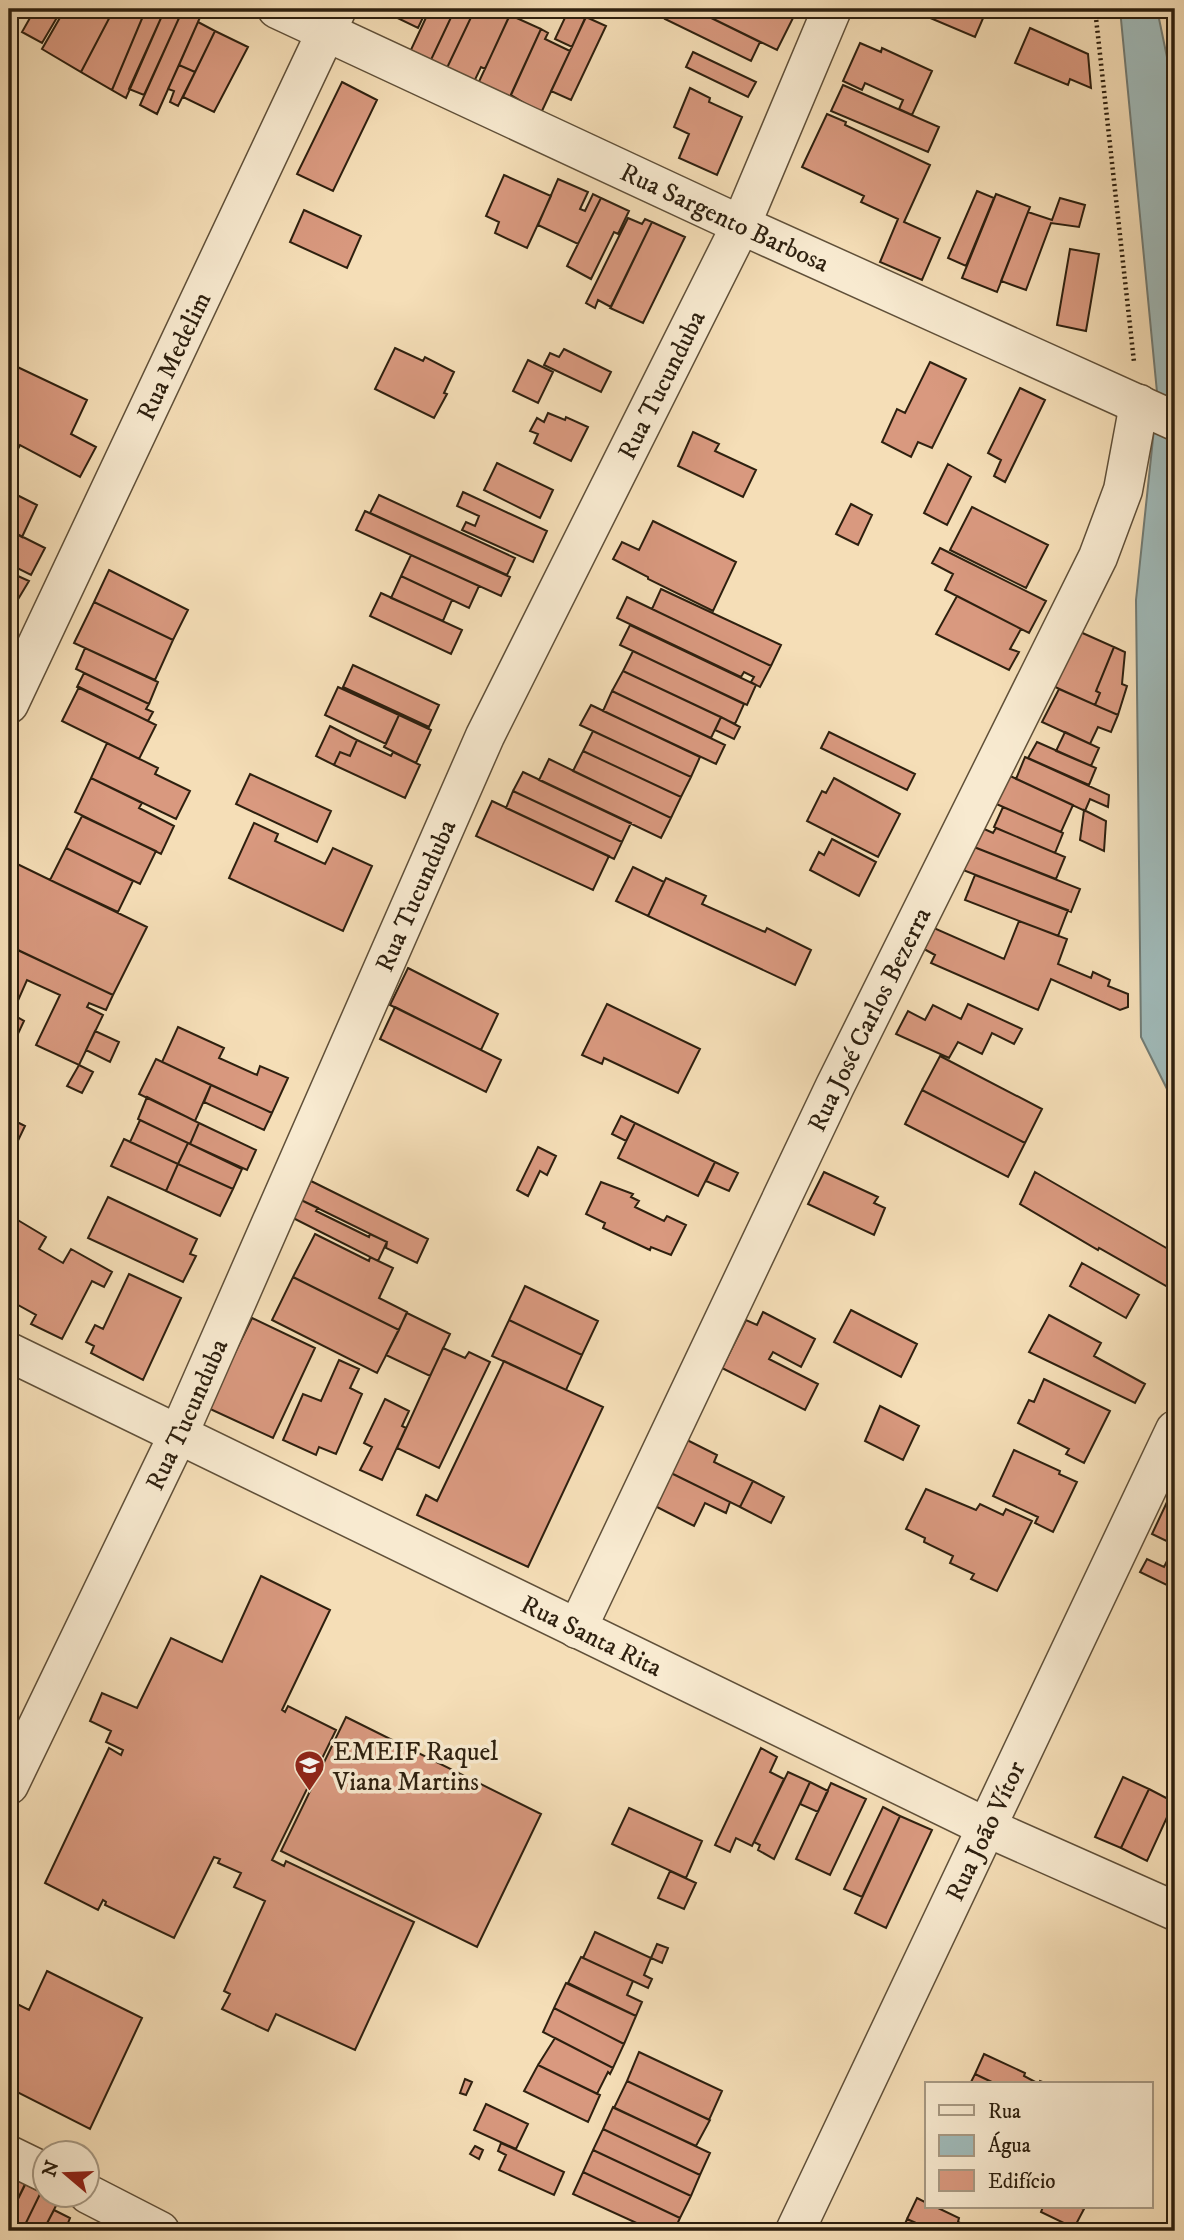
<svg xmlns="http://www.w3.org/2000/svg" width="1184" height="2240" viewBox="0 0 1184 2240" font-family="'IM FELL DW Pica',serif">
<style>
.water{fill:#a0bab9;stroke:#727c75;stroke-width:2}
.building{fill:#d9997f;stroke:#2e200f;stroke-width:2}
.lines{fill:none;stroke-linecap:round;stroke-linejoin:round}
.minor-casing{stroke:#605039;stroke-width:41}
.path{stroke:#2e200f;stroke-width:4.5;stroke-dasharray:2 3.5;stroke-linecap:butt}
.minor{stroke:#f8ead0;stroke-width:38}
.labels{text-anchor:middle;stroke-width:7;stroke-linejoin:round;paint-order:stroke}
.street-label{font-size:26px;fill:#2e200f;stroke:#f8ead0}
.poi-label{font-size:26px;fill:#2e200f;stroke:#f8ead0;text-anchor:start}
</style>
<rect width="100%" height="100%" fill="#f5deb7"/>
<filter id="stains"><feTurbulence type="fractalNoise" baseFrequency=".00286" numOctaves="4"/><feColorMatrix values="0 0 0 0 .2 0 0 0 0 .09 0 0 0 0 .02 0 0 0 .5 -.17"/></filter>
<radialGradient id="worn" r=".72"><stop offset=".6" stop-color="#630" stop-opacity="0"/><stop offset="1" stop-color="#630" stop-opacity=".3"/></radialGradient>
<path class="water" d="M1120 9H1157L1168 62 1175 190V371L1169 398 1157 392Z
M1154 429 1175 438 1173 450 1175 507V1105L1141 1037 1136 600Z"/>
<path class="building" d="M35 9H62L42 43 22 32Z
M65 9H114L81 72 42 49Z
M114 9H146L112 90 81 72Z
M146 9H165L126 98 112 90Z
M165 9 180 16 144 95 129 89Z
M183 9H194L202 13 157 114 140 105Z
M384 9H427L418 28 383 11Z
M430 9H455L429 64 409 54Z
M455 9H475L445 72 429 64Z
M475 9 512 10 485 69 481 67 472 86 445 72Z
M569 9 586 16 572 47 555 39Z
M670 9H693L760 42 751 61 665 19Z
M693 9H796L797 10 777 50Z
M909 9H987L975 37Z
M1066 9H1086V17Z
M510 15 541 29 507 103 476 88Z
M586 17 606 26 571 100 551 91Z
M198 22 215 31 195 72 179 65Z
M1030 28 1088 54 1091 88 1070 79 1068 85 1015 63Z
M541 29 548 33 545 39 570 51 541 113 511 95Z
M215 31 248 47 214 112 183 97Z
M860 43 881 52 882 48 932 71 912 115 899 109 903 100 865 83 862 90 843 81Z
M693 52 756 82 748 97 686 67Z
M179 65 195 72 178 106 170 102 174 91 168 89Z
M342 82 377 100 333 191 297 174Z
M843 85 939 127 928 152 831 111Z
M690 88 710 98 709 102 742 117 717 175 679 158 689 134 674 127Z
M827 114 846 122 845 125 930 165 904 222 940 238 922 280 880 262 898 219 861 202 864 196 802 167Z
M504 175 551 196 527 248 495 233 499 222 486 216Z
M558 179 588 192 580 209 585 211 593 194 601 198 578 244 538 225Z
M977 191 994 198 966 266 948 258Z
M996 194 1030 207 997 292 962 278Z
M601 198 629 211 618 234 614 232 591 279 567 266Z
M1060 198 1085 205 1079 227 1051 223 1026 290 1001 281 1028 212 1052 220Z
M304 210 361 236 347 268 290 242Z
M628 218 642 224 645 219 652 222 611 307 598 300 595 308 586 303Z
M652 222 685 237 643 323 610 308Z
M1070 249 1099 254 1086 331 1057 325Z
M395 348 423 361 425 357 454 372 444 393 447 394 434 418 375 389Z
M564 349 611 372 601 392 544 365 550 353 559 357Z
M528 360 553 372 538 403 513 391Z
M930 362 966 379 932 448 918 442 911 457 882 442 897 409 905 413Z
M9 363 87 400 71 434 96 447 80 477 20 445 17 451 9 447Z
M1020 388 1045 400 1005 482 994 476 1001 460 988 453Z
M548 413 565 420 566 417 588 427 571 461 534 443 538 434 530 431 537 418 544 422Z
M693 432 719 444 715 451 756 470 743 497 678 466Z
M497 463 553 490 540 518 484 490Z
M948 464 971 477 947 525 924 513Z
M9 491 37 505 22 537 9 530Z
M463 492 547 531 533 562 462 530 466 522 475 526 479 516 457 506Z
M379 495 515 558 507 575 370 513Z
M851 504 872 515 858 545 836 534Z
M972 507 1048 545 1026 588 950 550Z
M365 511 510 577 501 596 356 530Z
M653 521 736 562 713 611 648 579V577L613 559 622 542 639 550Z
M9 530 45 548 31 575 9 564Z
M940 548 1046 601 1029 633 945 590 953 574 932 563Z
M411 555 479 586 469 608 401 576Z
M109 570 188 610 173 640 94 602Z
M9 572 29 581 17 601 9 598Z
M401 576 452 600 443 621 391 598Z
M661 589 781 645 771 666 652 609Z
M381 593 462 630 451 654 370 616Z
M957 596 1021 629 1010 649 1019 652 1009 670 936 634Z
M627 597 771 666 760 687 751 682 754 677 744 672 741 677 617 618Z
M94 602 173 640 155 680 74 643Z
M630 625 756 685 747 705 620 645Z
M1078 631 1114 647 1096 691 1100 693 1095 705 1055 687Z
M1114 647 1125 652 1122 684 1127 686 1118 715 1095 705 1100 693 1096 691Z
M85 648 158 682 149 704 76 669Z
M633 651 744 704 735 724 623 671Z
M353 665 439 705 429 727 343 687Z
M623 671 721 717 711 738 612 691Z
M84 673 149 704 146 709 153 712 148 721 77 687Z
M79 687 156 725 139 759 62 721Z
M338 687 399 715 386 744 325 715Z
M1059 689 1118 715 1111 732 1098 727 1090 744 1042 722Z
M612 691 725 745 716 764 603 711Z
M591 705 700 757 691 777 580 725Z
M399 715 431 730 416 763 384 747Z
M721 717 740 727 734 739 715 730Z
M330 726 357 740 350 756 340 752 334 765 316 756Z
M593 731 691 777 681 797 583 751Z
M829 732 915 774 907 790 821 748Z
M1065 732 1099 748 1091 766 1056 751Z
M357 740 391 756 393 752 420 765 405 798 334 765 340 752 350 756Z
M1037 742 1096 768 1089 785 1028 758Z
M107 743 158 768 155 774 190 791 176 819 91 778Z
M583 751 681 797 671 818 573 771Z
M1025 757 1109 795 1108 807 1090 799 1085 811 1016 779Z
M549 759 671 818 661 838 539 780Z
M523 772 631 823 622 842 513 791Z
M250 774 331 811 317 842 236 804Z
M1008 775 1073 805 1061 832 994 803Z
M91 778 142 803 139 808 174 826 161 854 75 812Z
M834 778 900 814 878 857 807 821 822 791 826 793Z
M513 791 622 842 614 859 506 808Z
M492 801 609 856 593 890 476 836Z
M1003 807 1063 833 1055 853 994 827Z
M1084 810 1106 821 1104 851 1080 840Z
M82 816 156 851 140 884 66 848Z
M254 823 278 834 275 841 325 864 333 848 372 866 343 931 229 878Z
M982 828 993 833 996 828 1065 857 1056 879 974 847Z
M832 839 876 862 859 896 810 870 819 852 824 855Z
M974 847 1080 889 1071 912 963 870Z
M66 848 133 881 118 912 50 880Z
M9 860 147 927 113 995 9 946Z
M633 867 664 882 648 916 616 901Z
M975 875 1068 910 1058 936 965 900Z
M666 878 706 896 702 904 765 932 767 928 811 950 795 985 648 916Z
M1019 921 1067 939 1058 964 1091 978 1093 972 1110 980 1108 986 1128 994V1007L1120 1010 1051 979 1038 1010 931 963 935 955 924 949 934 928 1004 959Z
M18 950 113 995 106 1010 89 1003 87 1007 103 1015 79 1065 36 1045 60 995 27 980 12 1014 24 1021 17 1036 9 1032V971Z
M408 968 498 1014 481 1050 390 1005Z
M607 1004 700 1049 678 1093 604 1058 602 1064 582 1055Z
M968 1004 1022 1029 1014 1044 992 1033 982 1054 958 1042 949 1058 896 1034 908 1011 925 1020 933 1005 961 1019Z
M395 1007 501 1060 486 1092 380 1039Z
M178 1027 224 1048 219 1058 257 1075 260 1066 288 1078 272 1113 162 1062Z
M95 1031 119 1042 110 1062 86 1050Z
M940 1056 1042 1109 1025 1143 922 1090Z
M156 1059 211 1085 195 1121 139 1094Z
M79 1065 93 1072 82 1093 67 1086Z
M211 1085 272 1113 264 1130 204 1102Z
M922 1090 1025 1143 1008 1177 905 1124Z
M147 1097 199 1123 190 1144 138 1119Z
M621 1116 635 1123 626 1141 612 1134Z
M9 1118 25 1126 15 1147 9 1144Z
M140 1120 188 1143 178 1164 130 1142Z
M199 1123 256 1150 247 1170 190 1144Z
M635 1123 715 1162 698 1196 618 1158Z
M124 1139 178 1164 166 1191 111 1166Z
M188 1143 242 1169 233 1189 178 1164Z
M9 1144 15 1147 9 1160Z
M538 1147 556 1156 547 1175 540 1171 528 1196 517 1190Z
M715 1162 738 1173 729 1191 706 1181Z
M178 1164 233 1189 220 1216 166 1191Z
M824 1172 878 1197 874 1203 885 1208 874 1235 808 1204Z
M1035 1172 1175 1253V1291L1099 1248 1098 1250 1020 1204Z
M311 1181 428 1239 417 1263 386 1248 387 1242 301 1200Z
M601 1182 633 1194 631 1197 639 1201 635 1207 664 1221 667 1216 686 1225 671 1255 651 1247 650 1250 603 1228 605 1223 586 1214Z
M108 1197 197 1239 190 1254 196 1256 183 1282 88 1238Z
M301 1200 318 1208 316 1211 369 1237 370 1234 387 1242 378 1261 293 1218Z
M16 1219 46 1237 39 1249 63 1263 71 1249 112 1272 104 1287 92 1281 62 1339 31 1324 36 1315 9 1300V1232Z
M315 1234 369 1261 370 1257 393 1268 379 1298 407 1312 399 1330 293 1277Z
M1082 1263 1139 1295 1126 1318 1070 1286Z
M129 1274 181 1298 143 1380 91 1353 94 1346 86 1342 95 1325 103 1329Z
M293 1277 399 1330 377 1373 272 1320Z
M525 1286 598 1321 582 1355 509 1320Z
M851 1310 917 1344 901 1377 834 1342Z
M763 1312 815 1339 801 1367 773 1352 769 1359 818 1384 805 1410 722 1368 746 1320 757 1325Z
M407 1313 450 1334 430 1376 386 1355Z
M1049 1315 1101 1343 1094 1356 1145 1384 1135 1403 1029 1352Z
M252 1318 315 1348 273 1438 208 1408Z
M509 1320 582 1355 566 1390 492 1356Z
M443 1348 465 1358 469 1352 490 1362 439 1468 397 1448Z
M339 1360 359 1369 350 1388 362 1394 336 1454 319 1447 316 1455 283 1440 303 1394 321 1401Z
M504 1361 603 1407 528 1567 417 1515 426 1495 437 1501Z
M1044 1379 1110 1411 1084 1463 1066 1454 1069 1449 1018 1423 1029 1400 1034 1402Z
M385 1399 409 1411 402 1426 406 1428 382 1480 360 1470 372 1447 364 1443Z
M880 1406 919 1426 903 1460 865 1441Z
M687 1440 717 1455 714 1462 753 1481 740 1507 671 1473Z
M1014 1450 1060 1471 1059 1474 1077 1482 1053 1532 1035 1523 1038 1517 993 1496Z
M671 1473 730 1502 726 1513 705 1503 694 1526 655 1506Z
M753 1481 784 1497 771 1523 740 1507Z
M926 1489 976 1510 980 1504 1003 1515 1006 1509 1032 1521 997 1591 971 1579 974 1574 950 1563 953 1556 924 1542 925 1538 906 1529Z
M1168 1500 1175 1504V1589L1140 1572 1147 1559 1164 1567 1175 1545 1152 1534Z
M261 1576 330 1610 282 1710 285 1712 288 1706 336 1730 272 1860 284 1866 286 1861 414 1922 355 2050 276 2014 268 2031 222 2009 230 1994 224 1991 265 1901 234 1887 241 1873 218 1863 220 1859 214 1857 174 1938 105 1905 106 1902 103 1900 98 1910 45 1883 109 1748 121 1755 123 1750 106 1742 111 1731 90 1721 102 1693 137 1708 171 1638 222 1662Z
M346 1717 541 1814 477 1947 281 1851Z
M761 1748 777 1757 770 1772 784 1779 752 1846 736 1838 730 1852 715 1845Z
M788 1772 810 1782 774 1859 758 1850 760 1845 754 1842Z
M1123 1777 1149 1789 1121 1848 1095 1837Z
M810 1782 828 1791 818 1812 800 1804Z
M831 1783 866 1799 830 1875 796 1859Z
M1149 1789 1174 1802 1147 1861 1121 1848Z
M883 1807 900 1816 862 1897 844 1889Z
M629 1808 702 1841 686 1878 612 1844Z
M900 1816 932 1830 886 1928 855 1913Z
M1175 1865V1887L1167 1883Z
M670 1871 696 1883 684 1909 658 1898Z
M595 1932 651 1958 644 1975 652 1979 648 1988 583 1958Z
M657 1944 668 1948 662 1963 651 1958Z
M581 1957 633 1981 627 1995 642 2002 636 2016 568 1983Z
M47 1971 142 2018 90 2129 9 2088V2051L13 2042 9 2040V2012L13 2002 29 2010Z
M566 1983 636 2016 624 2044 554 2008Z
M554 2008 624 2044 613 2068 543 2032Z
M555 2038 613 2068 610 2074 608 2072 597 2094 538 2065Z
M639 2052 722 2091 709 2120 627 2081Z
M984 2054 1025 2073 1024 2076 1039 2084 1040 2081 1048 2084H996L975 2074Z
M538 2065 600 2095 588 2122 524 2091Z
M975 2074 996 2084H970Z
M465 2079 472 2082 466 2095 460 2093Z
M627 2081 710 2120 696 2146 614 2108Z
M486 2104 528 2124 516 2149 474 2130Z
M613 2107 710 2153 700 2175 603 2129Z
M603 2129 700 2175 691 2196 593 2150Z
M501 2143 564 2172 554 2195 499 2170 506 2155 498 2151Z
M475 2146 483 2150 479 2159 470 2154Z
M593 2150 691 2196 680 2218 583 2172Z
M583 2172 680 2218 674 2231H654L573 2194Z
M10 2174 27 2181 9 2217V2177Z
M25 2184 41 2192 22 2231H9V2217Z
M41 2192 59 2200 43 2231H22Z
M917 2198 927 2203V2207H936L959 2218 958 2222 973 2229 974 2225 987 2231H934L907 2219Z
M1043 2207H1079L1084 2209 1074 2228 1041 2212Z
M54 2210 70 2218 66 2228 64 2231H43Z
M907 2219 934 2231H902Z
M85 2225 97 2231H81Z"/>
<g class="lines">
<defs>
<g id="minor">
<path id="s1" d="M277 9 741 225 1175 421"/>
<path id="s2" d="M9 704 336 11"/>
<path id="s3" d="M9 1352 988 1828 1175 1911"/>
<path id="s4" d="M577 1629 835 1086 1098 557 1123 490 1139 404"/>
<path id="s5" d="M9 1785 179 1433 485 736 741 225 832 9"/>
<path d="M9 2155 46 2173"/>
<path d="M88 2194 160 2231"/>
<path id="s6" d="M795 2231 1175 1430"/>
</g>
</defs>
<use href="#minor" class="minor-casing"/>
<path class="path" d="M1095 9 1134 362"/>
<use href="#minor" class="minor"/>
</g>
<defs>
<symbol id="school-pin" viewBox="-11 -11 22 30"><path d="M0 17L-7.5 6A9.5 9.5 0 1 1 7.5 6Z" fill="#8f2418" stroke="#f8ead0"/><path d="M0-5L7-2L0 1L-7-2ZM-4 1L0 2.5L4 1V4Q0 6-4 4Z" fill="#fff"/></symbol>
</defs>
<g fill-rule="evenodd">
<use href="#school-pin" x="292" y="1748" width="35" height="47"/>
</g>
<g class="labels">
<g class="street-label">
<text dy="9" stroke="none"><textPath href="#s1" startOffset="494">Rua Sargento Barbosa</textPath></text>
<text dy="9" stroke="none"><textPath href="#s2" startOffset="385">Rua Medelim</textPath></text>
<text dy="9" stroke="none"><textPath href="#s5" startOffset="1545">Rua Tucunduba</textPath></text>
<text dy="9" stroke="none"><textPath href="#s5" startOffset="978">Rua Tucunduba</textPath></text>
<text dy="9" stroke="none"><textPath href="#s4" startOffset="676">Rua José Carlos Bezerra</textPath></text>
<text dy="9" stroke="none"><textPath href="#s5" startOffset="411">Rua Tucunduba</textPath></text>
<text dy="9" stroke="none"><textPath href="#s3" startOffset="648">Rua Santa Rita</textPath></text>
<text dy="9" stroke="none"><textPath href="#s6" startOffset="443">Rua João Vítor</textPath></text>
</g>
<g class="poi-label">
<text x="333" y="1760">EMEIF Raquel<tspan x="333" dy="30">Viana Martins</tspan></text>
</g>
</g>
<rect width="1184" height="2240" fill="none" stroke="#f5deb7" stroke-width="35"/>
<rect x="10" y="10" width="1163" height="2219" fill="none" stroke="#2e200f" stroke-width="3.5"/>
<rect x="18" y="18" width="1149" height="2205" fill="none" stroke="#2e200f" stroke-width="2"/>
<rect x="925" y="2082" width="228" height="126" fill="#f8ead0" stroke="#a79983" stroke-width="2"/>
<rect x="939" y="2105" width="35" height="10" fill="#f8ead0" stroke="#a79983" stroke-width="2"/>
<text x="988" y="2118" font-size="21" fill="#2e200f">Rua</text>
<rect x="939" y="2135" width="35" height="21" fill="#a0bab9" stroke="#a79983" stroke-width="2"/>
<text x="988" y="2152" font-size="21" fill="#2e200f">Água</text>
<rect x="939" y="2170" width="35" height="21" fill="#d9997f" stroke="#a79983" stroke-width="2"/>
<text x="988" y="2188" font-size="21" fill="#2e200f">Edifício</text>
<g transform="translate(66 2174) rotate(289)"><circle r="33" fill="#f8ead0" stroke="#a79983" stroke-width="2"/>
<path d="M0-5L12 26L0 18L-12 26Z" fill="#8f2418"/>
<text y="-10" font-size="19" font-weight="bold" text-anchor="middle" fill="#2e200f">N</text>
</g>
<rect width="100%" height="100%" filter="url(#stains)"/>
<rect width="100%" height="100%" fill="url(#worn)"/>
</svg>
